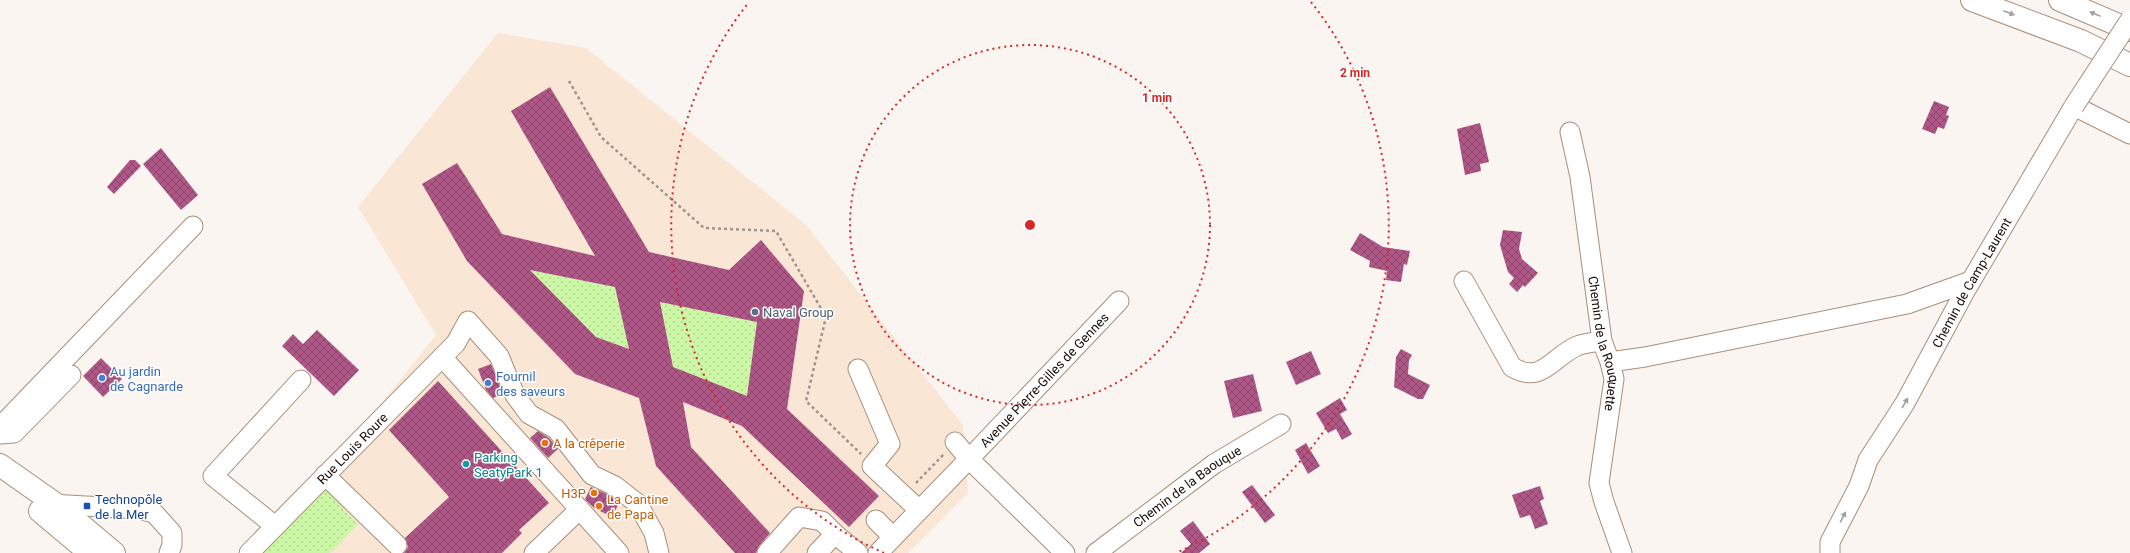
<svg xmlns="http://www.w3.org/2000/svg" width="2130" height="553" viewBox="0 0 2130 553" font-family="Roboto,sans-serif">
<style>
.built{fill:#fae6d5}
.grass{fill:url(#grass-dots)}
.building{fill:url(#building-cross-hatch);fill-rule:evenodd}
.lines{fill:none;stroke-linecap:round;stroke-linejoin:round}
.minor-casing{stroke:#a88f7a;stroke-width:21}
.major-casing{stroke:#a88f7a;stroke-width:24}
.highway-casing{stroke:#a88f7a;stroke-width:24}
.path{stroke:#9c948f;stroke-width:2.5;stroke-dasharray:3 3;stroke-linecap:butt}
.minor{stroke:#fff;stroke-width:19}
.major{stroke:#fff;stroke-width:22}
.highway{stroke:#fff;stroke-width:22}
.minor-bridge-casing{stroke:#a88f7a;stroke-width:21;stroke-linecap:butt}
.minor-bridge{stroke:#fff;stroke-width:19}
.oneway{fill:#a29f9c}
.ring{fill:none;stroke:#d62828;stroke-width:2;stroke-dasharray:2 4}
.service-dot{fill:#5c6f8a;stroke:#fff;stroke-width:1.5}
.shop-dot{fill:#3f7fe0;stroke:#fff;stroke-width:1.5}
.food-dot{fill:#e8710a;stroke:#fff;stroke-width:1.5}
.culture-dot{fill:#0f9aa8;stroke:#fff;stroke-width:1.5}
.transit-dot{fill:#1a4fb4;stroke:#fff;stroke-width:1.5}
.labels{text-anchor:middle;stroke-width:3;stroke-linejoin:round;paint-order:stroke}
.street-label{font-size:13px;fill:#170e07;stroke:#fff}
.service-label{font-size:13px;fill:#4e5e75;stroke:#fff;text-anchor:start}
.shop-label{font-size:13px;fill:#366cbe;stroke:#fff;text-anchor:start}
.food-label{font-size:13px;fill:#c56008;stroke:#fff;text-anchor:start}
.culture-label{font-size:13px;fill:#0d838f;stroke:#fff;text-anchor:start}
.transit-label{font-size:13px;fill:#164399;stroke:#fff;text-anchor:start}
.centre{fill:#d62828;stroke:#fff;stroke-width:2}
.ring-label{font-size:12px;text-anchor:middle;font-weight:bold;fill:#d62828;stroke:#fff;stroke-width:3;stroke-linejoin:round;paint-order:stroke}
</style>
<defs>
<pattern id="grass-dots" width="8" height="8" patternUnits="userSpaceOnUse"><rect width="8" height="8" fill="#cbf7a6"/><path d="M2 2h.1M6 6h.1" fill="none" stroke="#aed38d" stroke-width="1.8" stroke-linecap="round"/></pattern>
<pattern id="building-cross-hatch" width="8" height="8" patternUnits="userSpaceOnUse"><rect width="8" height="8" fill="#af5887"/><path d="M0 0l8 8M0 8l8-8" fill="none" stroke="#8d476c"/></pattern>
</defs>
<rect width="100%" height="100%" fill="#fbf5f1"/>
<path class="built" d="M498 33 586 48 807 226 963 425 968 493 908 553H262L436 335 358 207Z"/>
<path class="grass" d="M530 270 615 287 629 349 596 337Z
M660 302 757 322 747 396 673 367Z
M324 485 335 493 344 510 358 524 330 553H264Z"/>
<path class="building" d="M550 87 649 252 729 270 761 240 804 291 787 409 879 496 849 527 742 426 683 402 691 447 770 533 759 546 756 553H735L656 466 639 398 575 374 467 261 422 184 457 163 502 234 595 256 511 111ZM530 270 615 287 629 349 596 337ZM660 302 757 322 747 396 673 367Z
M1934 101 1949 107 1946 115 1949 116 1944 129 1938 127 1935 134 1922 129Z
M1480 123 1489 162 1480 164 1481 171 1465 175 1457 129Z
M161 148 198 195 181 210 143 164Z
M130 160H135L141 166 114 194 107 187Z
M1503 230 1522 232 1519 249 1522 259 1538 273 1525 287 1523 285 1517 292 1509 284 1514 278 1508 272 1500 245Z
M1360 233 1383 247 1410 251 1407 265 1404 264 1401 282 1386 280 1387 271 1369 267 1370 261 1350 250Z
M317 330 359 370 334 396 282 346 293 334 303 344Z
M1401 349 1412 355 1409 360 1408 374 1430 385 1423 399H1418L1394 387 1396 357Z
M1311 351 1321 374 1296 385 1286 362Z
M101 358 122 379 103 397 83 376Z
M491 364 503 394 493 398 486 390 478 369Z
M1253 374 1262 411 1233 418 1224 381Z
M438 381 549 503 519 530 522 533 502 553H404L408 547 405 538 449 497 389 430Z
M1340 398 1347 410 1340 414 1352 434 1342 440 1336 429 1328 433 1316 413Z
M538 431 549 438 558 449 548 458 530 438Z
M1306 443 1320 466 1308 474 1295 450Z
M1252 485 1275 515 1265 523 1242 492Z
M1540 486 1544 499 1540 501 1548 524 1535 529 1530 515 1520 518 1512 495Z
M591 487 609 495 619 503 612 517 594 508 585 499Z
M1193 521 1210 544 1199 553H1181L1191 544 1180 531Z"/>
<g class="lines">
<defs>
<g id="minor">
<path id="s1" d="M1570 132 1580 177 1602 341 1610 362 1614 379 1599 483 1604 502 1622 553"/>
<path d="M1464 281 1512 367C1542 385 1552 357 1577 346 1585 343 1594 342 1602 341"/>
<path d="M442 357 619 553"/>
<path d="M1610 362 1645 357 1907 304 1971 281"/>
<path d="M858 369 890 444 872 466 919 510"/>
<path d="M0 427 193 226"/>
<path d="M0 434 14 433 71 375"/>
<path id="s2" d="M955 442 969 459 1119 301"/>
<path d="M325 475 397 545"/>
<path d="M50 504 139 509 154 513 172 533V545L169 553"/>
<path d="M876 520 893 537"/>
<path d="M275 526 213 476 301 380"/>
<path id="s3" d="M249 553 456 343 468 321 499 356 515 395 529 414 556 429 592 475 615 486 638 504 654 533 659 553"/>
<path d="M534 553 580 509"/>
<path d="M767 553 799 517 822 521 835 534"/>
<path d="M817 553 835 534 858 553"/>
<path d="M878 553 969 459 1065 553"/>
<path id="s4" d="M1096 553 1214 464 1281 424"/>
<path id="s5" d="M1830 553V542L1859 486 1868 460 1905 403 1964 293 2074 106 2130 134"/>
</g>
<path id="major" d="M0 465 57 505 114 553
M40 511 90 553"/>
<path id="highway" d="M1972 0 2081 41 2130 65
M2060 0 2130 30"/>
</defs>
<use href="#minor" class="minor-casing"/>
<use href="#major" class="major-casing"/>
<use href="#highway" class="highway-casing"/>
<path class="path" d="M569 81 601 137 704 228 776 231 826 317 806 401 861 454
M916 483 944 454"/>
<use href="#minor" class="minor"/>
<use href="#major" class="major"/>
<use href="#highway" class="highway"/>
<defs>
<path id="minor-bridge" d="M2074 106 2130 20"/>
</defs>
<use href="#minor-bridge" class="minor-bridge-casing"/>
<use href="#minor-bridge" class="minor-bridge"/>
</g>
<defs><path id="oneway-solid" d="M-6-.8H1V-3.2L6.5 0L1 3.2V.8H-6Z"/></defs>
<g class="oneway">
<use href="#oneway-solid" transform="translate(2009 13) rotate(21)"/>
<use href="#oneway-solid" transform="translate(2095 14) rotate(-157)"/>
<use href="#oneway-solid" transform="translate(1905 403) rotate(-60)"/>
<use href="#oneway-solid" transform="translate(1843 517) rotate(-63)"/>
</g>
<g class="ring">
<circle cx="1030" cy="225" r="180"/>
<path d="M884 553A359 359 0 0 1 749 2M1311 2A359 359 0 0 1 1176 553"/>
</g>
<circle class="service-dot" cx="755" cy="312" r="4"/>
<g class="shop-dot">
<circle cx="102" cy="378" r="4"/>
<circle cx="488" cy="383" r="4"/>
</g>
<g class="food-dot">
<circle cx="545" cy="443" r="4"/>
<circle cx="594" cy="493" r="4"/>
<circle cx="599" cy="506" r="4"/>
</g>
<circle class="culture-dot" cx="466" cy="464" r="4"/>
<rect class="transit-dot" x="83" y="502" width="8" height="8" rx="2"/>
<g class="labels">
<g class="street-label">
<text dy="5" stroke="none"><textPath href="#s5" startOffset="307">Chemin de Camp-Laurent</textPath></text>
<text dy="5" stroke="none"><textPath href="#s1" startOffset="215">Chemin de la Rouquette</textPath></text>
<text dy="5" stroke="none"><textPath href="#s2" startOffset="131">Avenue Pierre-Gilles de Gennes</textPath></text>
<text dy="5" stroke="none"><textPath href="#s3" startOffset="147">Rue Louis Roure</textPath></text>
<text dy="5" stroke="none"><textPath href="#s4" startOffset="113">Chemin de la Baouque</textPath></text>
</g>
<g class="service-label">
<text x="763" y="317">Naval Group</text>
</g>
<g class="shop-label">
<text x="110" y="376">Au jardin<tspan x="110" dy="15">de Cagnarde</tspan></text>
<text x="496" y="381">Fournil<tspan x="496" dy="15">des saveurs</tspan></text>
</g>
<g class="food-label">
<text x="553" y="448">A la crêperie</text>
<text x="586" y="498" text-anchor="end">H3P</text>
<text x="607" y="504">La Cantine<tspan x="607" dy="15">de Papa</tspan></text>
</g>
<g class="culture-label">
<text x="474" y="462">Parking<tspan x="474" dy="15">SeatyPark 1</tspan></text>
</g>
<g class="transit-label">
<text x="95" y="504">Technopôle<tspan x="95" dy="15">de la Mer</tspan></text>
</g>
</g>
<circle cx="1030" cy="225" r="6" class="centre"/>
<g class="ring-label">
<text x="1355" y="77">2 min</text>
<text x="1157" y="102">1 min</text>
</g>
</svg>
